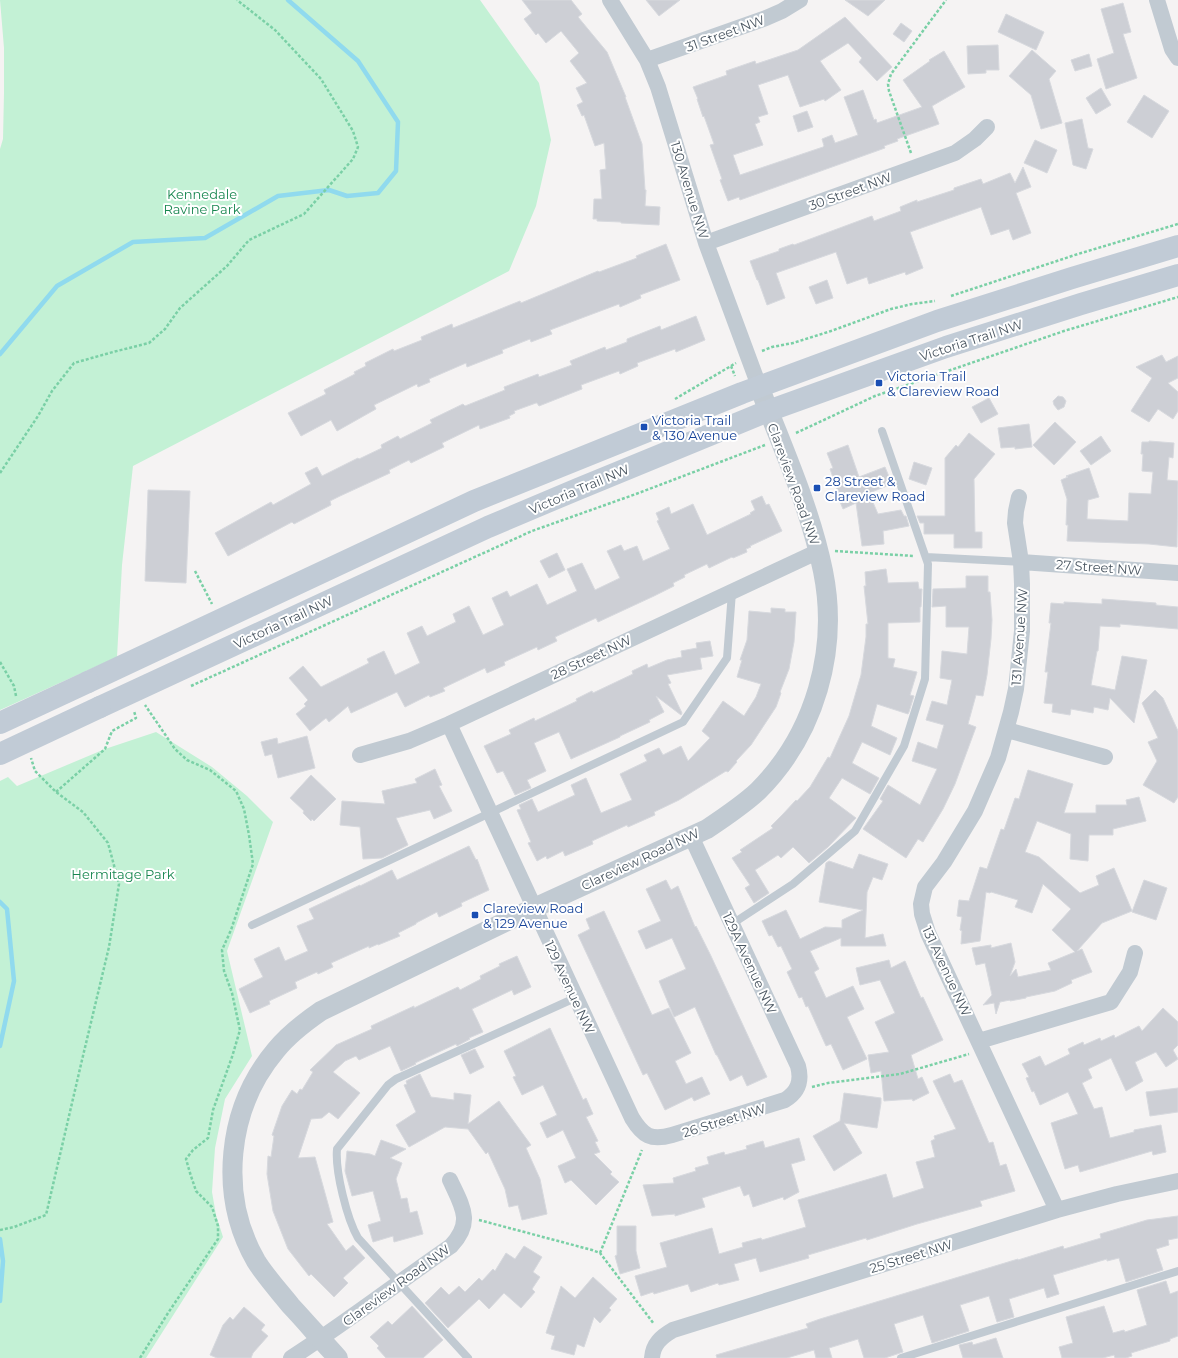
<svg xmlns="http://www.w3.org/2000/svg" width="1178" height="1358" viewBox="0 0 1178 1358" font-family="Montserrat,sans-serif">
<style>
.green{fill:#c3f1d5}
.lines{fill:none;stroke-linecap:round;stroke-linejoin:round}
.stream{stroke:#90daee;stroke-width:4.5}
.building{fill:#cdcfd5;stroke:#d7d9de}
.path{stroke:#7ad0a6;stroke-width:2.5;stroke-dasharray:3 2;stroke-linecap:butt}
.service{stroke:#c1cad2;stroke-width:8}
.minor{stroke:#c1cad2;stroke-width:16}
.tertiary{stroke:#c1cad2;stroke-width:20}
.secondary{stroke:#c1cbd6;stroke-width:22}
.secondary-bridge{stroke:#c1cbd6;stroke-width:22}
.transit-dot{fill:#1a4fb4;stroke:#fff;stroke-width:1.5}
.labels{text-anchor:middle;stroke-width:4;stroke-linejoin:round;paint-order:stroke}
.street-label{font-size:13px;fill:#4a5661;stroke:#fff}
.park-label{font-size:13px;fill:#17864f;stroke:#fff}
.transit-label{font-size:13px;fill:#164399;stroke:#fff;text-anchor:start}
</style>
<rect width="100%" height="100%" fill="#f5f3f3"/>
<path class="green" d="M0 0H480L539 83 551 140 536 206 509 271 133 466 122 565 117 657 0 710V149L3 139 4 93V48Z
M156 732 212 767 247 796 273 822 227 951 252 1056 225 1099 215 1148 212 1192 216 1215 223 1237 146 1358H0V781L8 777 17 786 105 749Z"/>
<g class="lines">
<path class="stream" d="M0 354 57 286 133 242 205 238 278 196 329 190 347 196 378 193 396 171 398 122 358 61 288 0
M0 902 7 909 14 981 0 1046
M0 1239 3 1261 0 1301"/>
</g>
<path class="building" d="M522 0H571L582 14 578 17 607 52 626 97H625L642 144 645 190H646L645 206 660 207 659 225 621 223V222L597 221V219H593L594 199H602L600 170 606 169 604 143 595 146 584 115 582 116 577 105 583 102 576 88 587 83 570 61 579 53 561 31 546 43 538 33 536 35 524 19 532 13Z
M646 0H680L659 16Z
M845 0H885L868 16Z
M1123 3 1131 32 1123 34 1137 78 1106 89 1097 59 1114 53 1101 9Z
M1006 14 1044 32 1036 50 998 32Z
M845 17 892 67 877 81 859 62 862 58 848 43 820 61 841 90 825 101 824 99 800 107 788 75 758 85 768 114 758 117 760 122 755 124 763 145 733 155 740 175 823 147 824 146 822 139 832 135 835 143 858 135 844 97 863 90 874 120 876 119 877 123 922 107 903 80 930 61 929 60 944 51 965 87 932 106 939 124 897 139 898 141 884 146 885 148 740 200 739 197 728 201 720 180 722 179 710 145 714 144 704 116 703 117 697 99H698L693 87 727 75 726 71 755 61 756 64 798 50Z
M901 23 912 31 904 42 893 34Z
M998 45 999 70H986V73L968 74 967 46Z
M1032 50 1056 71 1049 79 1062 123 1041 129 1031 95 1009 76Z
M1089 54 1092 66 1075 71 1071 60Z
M1101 88 1111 105 1096 114 1086 98Z
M1144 95 1169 111 1152 138 1127 122Z
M807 111 813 127 798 132 793 116Z
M1082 119 1088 148 1093 149 1086 169 1073 165 1065 123Z
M1035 140 1057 150 1047 173 1024 163Z
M1023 167 1031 187 1016 193 1031 233 1013 240 1009 229 991 235 981 207 910 232 923 268 906 275 905 272 869 284 867 277 847 284 836 252 776 273 785 298 767 305 758 280H757L750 261 779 251V249L793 244 794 245 872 216 874 221 901 211 900 207 917 200V202L954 190V188L981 179 983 184 1010 173 1015 183Z
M666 244 680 280 640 295 641 298 620 307 619 304 579 319 550 330 552 334 531 342 530 339 502 350 503 353 467 367 466 363 429 379 430 382 418 387 417 384 374 405 376 409 337 431 331 420 301 436 288 413 326 394 324 390 355 374 354 372 366 366 365 363 393 349 394 351 422 340 421 337 452 324 453 328 520 301 521 303 598 271 599 272 637 258 636 256Z
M827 280 833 298 816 304 809 287Z
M696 316 705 340 676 352 675 349 637 363 638 366 620 374 619 371 581 385 582 389 539 406 537 403H536L514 411 515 413 509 416 510 418 480 429 479 425 442 443 444 447 411 463 409 460 389 470 390 473 340 496 330 501 331 505 294 524 292 522 228 556 215 533 271 502 273 505 311 484 305 473 317 467 322 476 358 458 359 459 382 448 381 445 398 436 400 439 432 423 430 420 463 404 465 406 505 390 504 387 538 374 539 377 572 365 570 361 605 347 606 350 627 342V339L660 326 661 330Z
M1162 355 1166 362 1178 356V378L1168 383 1178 392V411L1173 419 1158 409 1149 422 1131 411 1152 378 1136 367Z
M1058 396 1063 397 1066 401 1064 407 1058 410 1054 405 1053 401Z
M989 398 998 414 981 423 972 407Z
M1055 422 1076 442 1054 465 1033 445Z
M1029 424 1032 447 1015 449V447L1001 448 998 428Z
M969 433 995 454 974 479 975 532H982V548H954V534H924V523H920L917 516H945V458L956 445 958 447Z
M1101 436 1111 451 1091 465 1080 451Z
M1149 441 1174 443 1173 458 1169 457 1167 480 1178 481 1177 547 1149 544 1067 541 1068 525H1066L1067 499 1061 480 1068 477 1066 476 1089 468 1099 497 1088 500 1087 519 1128 521 1129 493 1151 494 1153 472 1142 471 1143 454H1141L1142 442H1149Z
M848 445 859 477 885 467 892 484 869 493 878 514 901 510 904 516H906L909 526 883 531 884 544 862 546 856 503 843 509 835 490 837 489 830 469 833 468 827 453Z
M914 462 932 468 926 485 909 479Z
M148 490 190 491 186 583 145 581Z
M762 496 766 505 769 504 782 531 750 546 751 547 746 549 747 552 733 558 732 557 709 568 707 564 684 575 685 577 673 583 674 586 654 596 598 622 596 618 555 637 557 641 538 650 537 647 504 662 505 665 487 673 485 668 443 688 445 691 430 697 429 695 405 707 397 692 351 713 348 706 329 722 326 718 310 731 296 714 306 706 304 704 308 700 289 678 303 666 321 687 369 663 367 659 384 651 395 675 420 663 407 633 422 626 427 636 456 622 453 614 469 606 483 635 504 625 492 598 507 591 510 597 537 584 547 605 577 591 567 569 582 563 595 590 620 578 607 551 621 545 624 551 637 546 643 561 670 549 657 521 659 520 656 513 669 507 671 514 693 504 707 535 751 514 750 513 755 510 751 501Z
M557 553 565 570 549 578 540 561Z
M886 569 888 583 918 582 919 589H922L921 607H920V622L888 623V658L895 659 893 667 917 672 910 695 914 696 909 712 908 714 877 704 871 726 897 738 890 755 862 742 852 763 879 778 870 794 842 778 829 798 856 818 828 847 809 863 793 847 781 858 778 855 755 870 769 893 754 903 745 888 750 885 732 858 742 852 740 850 773 828 771 826 783 814 796 800 797 801 810 787 828 757 830 758 849 716 861 675 866 637V624H868L864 586H866L865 572Z
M966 576H988V592H990L992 620 991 639 987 675 983 696 976 695 968 724 976 727 955 784 943 809 923 842 918 839 906 858 863 829 883 801 880 799 888 785 920 805 937 769 912 761 918 742 937 749 944 725 926 720 932 701 947 705 952 680 940 678 942 651 967 654 969 627H946V606L932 607 933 589 966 588Z
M1102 599 1156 603V605L1178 607V629L1120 624V627L1100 626 1098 651H1097L1091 685 1115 690 1122 656 1147 660 1134 723 1110 698 1108 710 1094 707 1093 713 1071 709 1070 715 1052 712 1053 704 1044 703 1048 672H1045L1051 623H1049L1051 603 1064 604V602L1102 604Z
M771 608 785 609V612H796L794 642 789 669 780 692 781 693 776 707 751 745 736 761 737 762 728 772 726 771 679 800 654 812 655 815 628 827 627 825 592 841 593 844 565 856 563 851 547 859 546 856 537 861 528 843 531 842 517 810 521 809 519 805 532 799 538 812 575 795 571 785 586 778 601 813 632 800 620 774 647 761 644 755 659 748 663 755 681 746 688 761 710 738 702 731 723 701 744 716 756 697 761 684 737 677 742 660H740L747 640 749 611 771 613Z
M710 641 713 656 700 658 702 669 667 675 671 683 668 684 682 713 681 715 656 696 664 712 649 720 650 722 620 736V737L571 759 559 732 534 743 546 771 527 780 531 788 515 795 503 771 497 773 484 746 511 734 509 730 534 718 535 721 577 701 576 699 592 691 593 693 633 674 632 671 647 664 648 668 667 660 682 657 681 651 697 648 696 643Z
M1155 690 1163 698 1178 731V797L1174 803 1143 785 1157 761 1148 742 1158 738 1142 703Z
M307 736 315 768 278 778 272 754 265 756 261 742 277 738 278 744Z
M435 769 442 785 439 786 452 811 434 819 430 810 396 818 408 845 382 858 363 859 360 827 340 825 342 801 385 804 382 791 417 783 415 779Z
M1028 770 1073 784 1064 813H1096V805H1127L1126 800 1139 797 1146 821 1113 829V835H1089L1088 861 1070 859 1071 834 1037 821 1025 852 1039 857 1080 893 1099 885 1096 876 1114 868 1132 911 1102 923 1077 951 1082 949 1092 972 1071 980 1072 983 1055 991 1026 997V998L1010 1001V1000L1000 1002 996 1014 994 1003 983 1005 992 995 985 963 976 965 972 948 991 945V948L1011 943 1015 962 1010 976 1016 969 1018 977 1051 970 1048 963 1075 952 1052 930 1071 909 1043 884 1032 913 1015 907 1018 900 991 892 990 893 986 892 980 941 961 944 962 931 960 930 962 917 957 916 959 900 969 901 980 867 987 869 1001 829 1004 830 1015 798 1019 799Z
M311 775 336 799 314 821 312 819 311 821 303 813 304 811 290 798Z
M469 846 476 860 477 859 489 890 461 903 462 906 439 917 437 912 416 923V924L398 933 400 936 378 945V944L369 948V946L331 963 333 967 318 974 317 972 295 982 297 988 269 1001 270 1004 250 1013 239 989 263 977 254 959 279 947 285 961 308 951 297 926 314 919 309 909 360 885V886L392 870 397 880Z
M859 854 888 864 882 880 873 877 867 892 865 938 883 934 886 946H841V938L810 951 819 969 814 972 826 998 853 986 864 1009 847 1017 867 1059 843 1070 831 1044 826 1046 808 1006 806 1007 802 997 799 998 787 972 792 969 781 946 778 947 772 935 769 936 762 921 786 910 800 939 825 927 842 928V920L863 910 819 902 826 863 829 861 853 869Z
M666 880 671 890 678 886 695 927 696 926 711 956 767 1077 747 1086 742 1075 730 1081 717 1055H716L695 1007 674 1017 659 981 686 969 672 938 646 949 638 931 661 921 646 889Z
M1144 880 1167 888 1156 920 1132 912Z
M604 911 652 1015 669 1008 691 1053 675 1061 686 1084 702 1077 710 1094 694 1101 692 1097 665 1110 647 1073 643 1075 578 935 590 929 586 919Z
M517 956 531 987 514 995 512 990 472 1009 483 1032 469 1038 470 1039 457 1046 456 1044 415 1063 416 1064 401 1071 390 1046 359 1060 356 1056 345 1061 333 1072 360 1093 338 1119 329 1112 322 1118 311 1119 298 1158 315 1157 333 1222 327 1224 346 1251 353 1245 365 1258 343 1278 348 1283 334 1297 311 1274 309 1276 288 1249 273 1211 267 1174 268 1156 271 1157 274 1136 272 1135 282 1106 292 1090 297 1094 300 1089 302 1090 313 1072 310 1070 336 1045 372 1029 371 1026 414 1006V1008L458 987 460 990 481 979 480 976 500 966 499 964Z
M889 960 891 968 905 961 921 998 923 997 943 1040 911 1055 918 1079 922 1077 929 1093 913 1101 912 1099 884 1101 881 1071 871 1073 868 1055 889 1052 875 1022 895 1013 880 980 860 985 856 968Z
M1163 1008 1178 1022V1045L1173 1050 1178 1059 1166 1067 1156 1052 1135 1062 1143 1081 1126 1091 1111 1058 1088 1069 1092 1078 1082 1083 1094 1109 1102 1107 1110 1138 1134 1132V1130L1161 1125 1166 1152 1153 1155 1152 1151 1080 1172 1078 1165 1065 1169 1051 1123 1078 1114 1068 1092 1040 1105 1034 1091 1032 1092 1026 1078 1029 1077 1022 1064 1040 1056 1045 1066 1070 1054 1068 1049 1083 1042 1084 1045 1100 1038 1101 1041 1114 1035 1115 1038 1139 1026 1142 1031Z
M550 1028 583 1100 586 1098 593 1114 586 1117 598 1141 595 1142 600 1152 594 1154 612 1172 610 1174 619 1182 596 1205 571 1180 565 1183 558 1166 576 1158 563 1130 547 1138 540 1123 557 1115 543 1085 522 1095 513 1077 516 1076 504 1051Z
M475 1049 484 1067 470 1074 461 1055Z
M420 1074 431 1097 454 1100V1093L471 1095 468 1124 499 1101 531 1145 526 1148 540 1179 547 1214 522 1220 518 1205 509 1207 505 1189 488 1152 486 1154 468 1129 445 1127 409 1147 396 1125 416 1112 404 1085 407 1084 406 1081Z
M950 1074 954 1083 962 1080 989 1143 993 1142 1000 1166 1006 1164 1015 1191 980 1201 982 1206 917 1224 867 1240 866 1238 808 1255 809 1258 760 1272 756 1258 734 1264 739 1280 719 1285 718 1283 691 1292 688 1284 654 1294 653 1292 641 1296 635 1276 667 1267 660 1243 712 1228 719 1254 743 1247 742 1243 761 1238 762 1240 806 1227 798 1200 886 1174 893 1198 924 1188 916 1162 935 1157 931 1141 935 1139 934 1136 956 1129 933 1081Z
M1178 1088V1112L1150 1116 1146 1092Z
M844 1093 881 1098V1103L877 1128 844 1123 862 1153 834 1171 813 1136 840 1121Z
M799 1138 805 1160 791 1164 799 1192 784 1200 783 1197 753 1207 749 1194 744 1196 740 1186 702 1198 705 1207 675 1216V1214L652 1216 643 1185 674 1183 673 1178 696 1171 695 1168 709 1164 707 1157 724 1152 725 1155 747 1149 746 1146 763 1141 765 1148Z
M381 1140 406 1149 390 1158 402 1163 396 1179 401 1199 407 1198 410 1213 417 1211 423 1234 394 1242 393 1236 373 1242 368 1225 381 1221 373 1191 352 1196 345 1171 347 1151 370 1154 375 1156Z
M1178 1216V1238L1168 1240 1169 1245 1156 1249 1163 1270 1126 1282 1119 1258 1107 1261V1259L1053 1275 1059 1294 1047 1298 1044 1288 1009 1299 1014 1317 997 1322 989 1296 960 1305 969 1331 932 1343 923 1315 894 1324 903 1352 885 1358H864L858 1339 829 1348 832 1358H816L814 1350 787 1358H717L716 1355 808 1328 806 1324 820 1319 1018 1259V1260L1063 1246 1064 1249 1101 1238 1100 1234 1147 1220Z
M617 1226H636V1251L640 1268 620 1274 615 1256 617 1255Z
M524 1246 542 1257 533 1272 540 1277 532 1289 535 1292 521 1308 504 1293 489 1309 479 1299 448 1328 425 1303 441 1287 449 1295 459 1286 465 1292 479 1278 482 1281 493 1269 495 1271 506 1253 515 1259Z
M593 1277 617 1299 609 1308 611 1310 600 1323 594 1317 584 1347 577 1344 574 1355 551 1349 555 1336 546 1333 561 1286 575 1298Z
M1166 1281 1170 1294 1178 1291V1336L1170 1339V1341L1131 1353 1132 1356 1126 1358H1115L1114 1355 1103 1358H1062L1059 1347 1073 1343 1066 1317 1104 1306 1113 1333 1124 1330 1125 1332 1147 1325 1137 1290Z
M412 1306 443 1340 423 1358H386L377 1348 379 1346 370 1337 388 1321 392 1325Z
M244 1307 265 1325 261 1330 268 1336 253 1353 251 1358H217L210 1355 223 1325 230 1317 233 1320Z
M996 1338 1003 1358H963L959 1345 972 1342 973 1345Z"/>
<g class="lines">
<path class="path" d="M911 153 889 91 888 84 891 74 946 0
M951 296 1078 254 1178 224
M762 351 772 347 793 343 831 331 891 309 912 304 935 301
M731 366 735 376
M675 399 736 363
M796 433 875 396 1064 331 1178 297
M0 473 38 416 52 391 74 363 113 352 149 343 165 329 180 308 227 266 249 240 304 214 353 159 358 147 353 131 321 79 275 30 237 0
M835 551 914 556
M195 571 212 604
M0 662 14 686 16 696
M191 686 532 531 636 494 765 445
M56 792 105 749 112 731 136 718 134 711
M812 1087 828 1083 900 1074 969 1054
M479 1220 592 1250 600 1253 654 1324
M0 1230 14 1227 46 1215 82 1060 109 947 119 884 108 843 83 812 56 792 35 771 31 758
M600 1253 642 1150
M140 1358 168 1313 218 1239V1226L212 1207 196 1191 190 1173 186 1159 193 1150 208 1138 213 1110 232 1057 240 1030 232 993 224 971 222 950 231 930 253 864 249 835 244 809 236 791 210 770 187 760 175 749 145 705"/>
<path class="service" d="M926 557 1021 562
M732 924 793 884 855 831 904 746 925 679 928 564 882 431
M252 925 683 722 727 658 732 592
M468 1358 358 1238C347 1219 335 1171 337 1149L388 1085 396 1079 575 998
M901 1358 1178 1271"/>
<path class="minor" d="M610 0 647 60 658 87 706 243 759 386
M1157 0 1172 49 1178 58
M647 60 766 18 782 11 800 0
M706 243 955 153 975 139 987 127
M1019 497 1016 511 1015 523 1021 562 1022 584V631L1016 689 1011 712 998 758 975 811 944 862 925 887 921 904 922 914 928 933 1057 1210
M1021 562 1178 573
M449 724 632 1118C643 1136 651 1141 672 1135L785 1100C798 1092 802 1081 798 1066L691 836
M1007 730 1105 757
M360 755 409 741 449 724 819 551
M979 1041 1111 1002 1130 972 1135 953
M291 1358C346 1323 397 1283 451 1246 474 1222 462 1206 450 1180
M652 1358C653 1344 661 1337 673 1330L1057 1210 1117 1194 1178 1181"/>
<path class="tertiary" d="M338 1358C322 1341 307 1323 291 1306 279 1291 266 1277 256 1261 218 1195 227 1108 276 1050 289 1034 305 1022 321 1011L534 908 707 829C725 817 743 805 758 791 815 734 839 650 823 571 810 507 782 447 759 386"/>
<path class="secondary" d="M88 682 474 501 742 393 937 321 1072 278 1178 246
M100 707 488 527 578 489 768 411 946 347 1081 304 1178 275"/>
<path class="secondary-bridge" d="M0 723 88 682
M0 754 100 707"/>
</g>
<g class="transit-dot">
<rect x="875" y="379" width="8" height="8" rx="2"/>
<rect x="640" y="423" width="8" height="8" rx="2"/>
<rect x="813" y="484" width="8" height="8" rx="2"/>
<rect x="471" y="911" width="8" height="8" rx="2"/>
</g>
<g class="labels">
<g class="street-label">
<text transform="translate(725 33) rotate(-20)" y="5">31 Street NW</text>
<text transform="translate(690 190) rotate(73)" y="5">130 Avenue NW</text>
<text transform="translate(850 191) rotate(-20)" y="5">30 Street NW</text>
<text transform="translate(971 340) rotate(-18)" y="5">Victoria Trail NW</text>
<text transform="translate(794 484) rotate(70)" y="5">Clareview Road NW</text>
<text transform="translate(579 489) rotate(-23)" y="5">Victoria Trail NW</text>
<text transform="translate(1099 567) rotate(4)" y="5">27 Street NW</text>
<text transform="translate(283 622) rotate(-25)" y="5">Victoria Trail NW</text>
<text transform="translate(1019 637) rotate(-86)" y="5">131 Avenue NW</text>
<text transform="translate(591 657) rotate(-25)" y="5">28 Street NW</text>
<text transform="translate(640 859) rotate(-25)" y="5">Clareview Road NW</text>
<text transform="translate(750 963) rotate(65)" y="5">129A Avenue NW</text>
<text transform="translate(947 971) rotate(65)" y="5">131 Avenue NW</text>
<text transform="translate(570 987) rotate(65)" y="5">129 Avenue NW</text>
<text transform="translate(724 1120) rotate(-17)" y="5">26 Street NW</text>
<text transform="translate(911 1256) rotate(-17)" y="5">25 Street NW</text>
<text transform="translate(396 1285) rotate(-36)" y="5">Clareview Road NW</text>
</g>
<g class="park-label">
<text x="202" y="199">Kennedale<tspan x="202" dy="15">Ravine Park</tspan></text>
<text x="123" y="879">Hermitage Park</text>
</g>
<g class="transit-label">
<text x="887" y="381">Victoria Trail<tspan x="887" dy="15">&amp; Clareview Road</tspan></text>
<text x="652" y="425">Victoria Trail<tspan x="652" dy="15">&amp; 130 Avenue</tspan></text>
<text x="825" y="486">28 Street &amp;<tspan x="825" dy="15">Clareview Road</tspan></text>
<text x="483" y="913">Clareview Road<tspan x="483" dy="15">&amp; 129 Avenue</tspan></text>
</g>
</g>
</svg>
